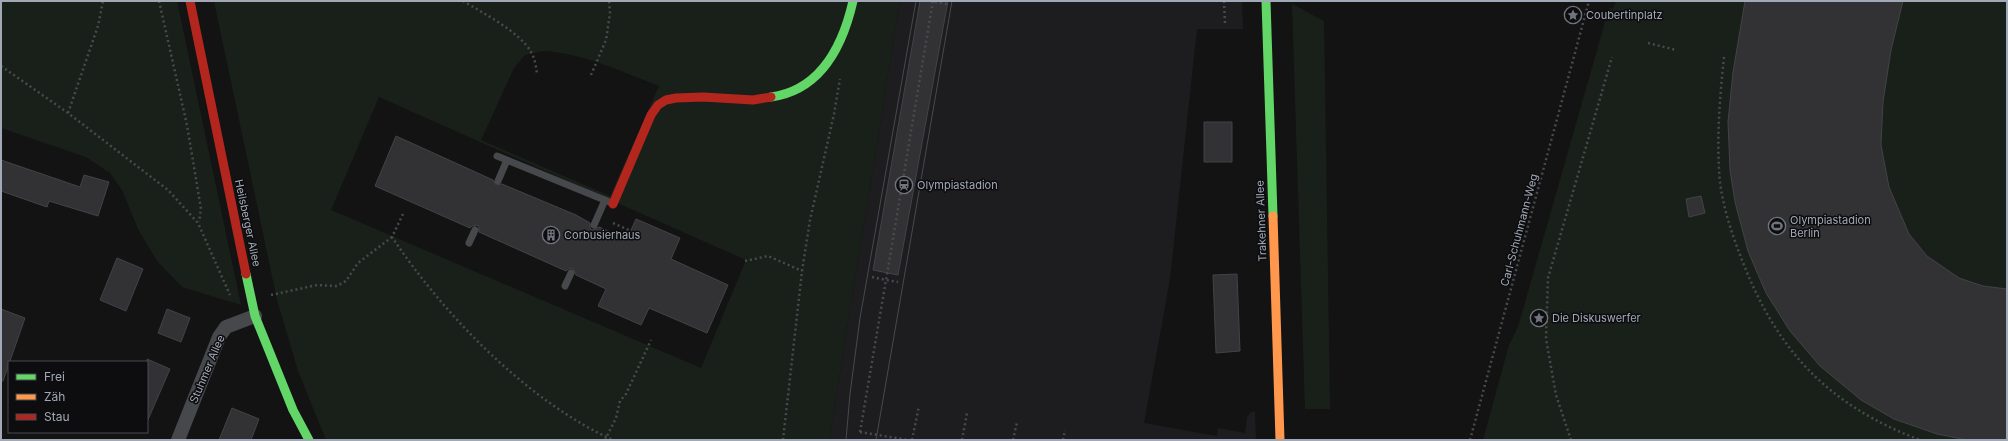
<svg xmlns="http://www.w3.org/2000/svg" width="2008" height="441" viewBox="0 0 2008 441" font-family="Inter,sans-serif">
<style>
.built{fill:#1d1d1f}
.green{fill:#19201a;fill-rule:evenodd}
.building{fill:#323234;stroke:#414347}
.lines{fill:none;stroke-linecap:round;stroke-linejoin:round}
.path{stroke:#484a4e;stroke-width:2.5;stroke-dasharray:2 3;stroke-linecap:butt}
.lane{stroke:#47484c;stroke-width:7}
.street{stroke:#47484c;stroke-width:14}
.fast{stroke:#63d668;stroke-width:9}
.slow{stroke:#ff974d;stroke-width:9}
.jam{stroke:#b3261e;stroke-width:9}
.tram{stroke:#47494c;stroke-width:1}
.path-bridge{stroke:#484a4e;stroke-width:2.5;stroke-dasharray:2 3;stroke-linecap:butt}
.labels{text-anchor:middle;stroke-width:3;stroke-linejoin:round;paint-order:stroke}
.poi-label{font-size:11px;fill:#a2a9b6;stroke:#0d0d0f;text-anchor:start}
.street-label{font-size:11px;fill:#a2a9b6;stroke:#0d0d0f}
</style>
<rect width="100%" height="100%" fill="#131313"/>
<path class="built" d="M900 1H1242L1243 29H1197L1170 279 1144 423 1217 436 1218 428 1245 433 1247 417 1251 412 1255 411 1256 440H829Z"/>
<path class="green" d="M1 1H177L241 305 182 287 157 261 138 229 122 190 110 173 86 157 1 128Z
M214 1H900L829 440H326L298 371 277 300ZM543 51C583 53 622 72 659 86L610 196 481 140 514 68 525 55ZM379 97 746 260 701 368 331 210Z
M1616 1H2007V440H1483L1509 345 1518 327 1609 8 1613 9Z
M1292 4 1324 21 1330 409H1305Z"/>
<path class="building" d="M920 1H948L898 275 873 270Z
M1745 1H1903L1891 50 1883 102 1881 145 1889 187 1909 234 1927 256 1959 278 1983 286 2007 289V440H1967L1937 434 1894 419 1861 400 1820 366 1790 331 1766 293 1748 251 1735 202 1730 170 1728 122 1733 72Z
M1204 122H1232V162H1204Z
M396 136 493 180 496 185 502 184 576 215 590 223V228L592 230 599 227 627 239 636 219 680 238 671 259 728 285 707 333 649 308 641 325 598 306 606 289 576 275 573 269 570 268 566 271 479 232V227L477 225 472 226 470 228 375 186Z
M1 160 80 187 84 175 109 182 98 216 49 201 47 207 1 191Z
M1701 196 1705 213 1689 217 1686 199Z
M117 258 143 269 126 311 100 300Z
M1237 274 1240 351 1216 353 1213 275Z
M1 309 25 318 3 381H1Z
M167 309 190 318 181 342 158 333Z
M147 359 170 369 147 422Z
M232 408 259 419 251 440H219Z"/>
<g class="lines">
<path class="path" d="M159 1 187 125 201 209 199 222
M463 1C483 13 520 32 531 52 535 58 536 67 537 74
M930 1 947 4
M1224 1 1225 24
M1648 43 1676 50
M1724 57C1720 95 1717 132 1719 169 1720 199 1731 232 1742 260 1777 351 1828 405 1920 440
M1 66 68 113 168 190 198 223 230 295
M591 75 606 40 610 13 609 1
M68 113 98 26 103 1
M403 214 392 237C444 315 527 401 613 440
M613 223 631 231
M745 261 768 256 802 271
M872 277 886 280 933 1
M271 295 317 285 337 286 346 281 358 263 392 237
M860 432 886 280 898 282
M605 440 616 418 620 401 626 394 651 340
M783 440 802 271 810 220 834 114 840 79
M912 440 919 406
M962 440 967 413
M1013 440 1017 422
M1063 440 1065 430
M1470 440 1589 1
M1571 440 1556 395 1546 339 1548 278 1612 57"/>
<path class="lane" d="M497 156 612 203
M498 181 507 160
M594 225 605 200
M469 243 475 230
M565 286 571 273"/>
<path class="street" d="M178 440 219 337 226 327 255 316"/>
<path class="fast" d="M1266 1 1273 216
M771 97C822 90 843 45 853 1
M246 274 255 316 293 410 309 440"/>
<path class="slow" d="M1273 216 1280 440"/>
<path class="jam" d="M190 1 246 274
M613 204 651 115 658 105 666 100 676 98 703 97 753 100 771 97"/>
<path class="tram" d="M846 440 850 394 860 318 916 1
M876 440 952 1"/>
<path class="path-bridge" d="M860 432 908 440"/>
</g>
<defs>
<symbol id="sight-ring" viewBox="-11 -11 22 22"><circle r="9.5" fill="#0d0d0f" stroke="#70747d" stroke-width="1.5"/><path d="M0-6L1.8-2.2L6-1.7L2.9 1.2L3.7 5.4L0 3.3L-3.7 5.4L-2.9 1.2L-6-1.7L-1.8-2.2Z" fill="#70747d"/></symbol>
<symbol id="station-ring" viewBox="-11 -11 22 22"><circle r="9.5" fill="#0d0d0f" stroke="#70747d" stroke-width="1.5"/><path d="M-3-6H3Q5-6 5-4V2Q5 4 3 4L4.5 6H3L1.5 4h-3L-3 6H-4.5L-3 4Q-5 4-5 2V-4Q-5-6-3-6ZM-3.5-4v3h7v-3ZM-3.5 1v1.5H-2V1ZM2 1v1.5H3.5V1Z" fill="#70747d"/></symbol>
<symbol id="stadium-ring" viewBox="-11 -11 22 22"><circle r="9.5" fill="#0d0d0f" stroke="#70747d" stroke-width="1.5"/><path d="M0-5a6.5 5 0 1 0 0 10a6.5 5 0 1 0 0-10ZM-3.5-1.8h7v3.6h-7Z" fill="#70747d"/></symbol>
<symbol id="building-ring" viewBox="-11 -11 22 22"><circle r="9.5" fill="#0d0d0f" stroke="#70747d" stroke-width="1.5"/><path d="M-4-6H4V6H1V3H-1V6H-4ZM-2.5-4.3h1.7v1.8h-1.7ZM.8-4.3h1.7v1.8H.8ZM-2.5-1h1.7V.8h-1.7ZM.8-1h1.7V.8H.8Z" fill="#70747d"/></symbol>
</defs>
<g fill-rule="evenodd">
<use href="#sight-ring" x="1563" y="5" width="20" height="20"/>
<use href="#station-ring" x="894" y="175" width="20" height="20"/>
<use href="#stadium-ring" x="1767" y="216" width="20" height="20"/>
<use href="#building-ring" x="541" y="225" width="20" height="20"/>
<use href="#sight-ring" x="1529" y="308" width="20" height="20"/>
</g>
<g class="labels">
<g class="poi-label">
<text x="1586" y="19">Coubertinplatz</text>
<text x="917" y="189">Olympiastadion</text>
<text x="1790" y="224">Olympiastadion<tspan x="1790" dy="13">Berlin</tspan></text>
<text x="564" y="239">Corbusierhaus</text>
<text x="1552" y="322">Die Diskuswerfer</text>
</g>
<g class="street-label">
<text transform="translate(1261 221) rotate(-92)" y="4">Trakehner Allee</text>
<text transform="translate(248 223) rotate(78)" y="4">Heilsberger Allee</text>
<text transform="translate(1519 230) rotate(-75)" y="4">Carl-Schuhmann-Weg</text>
<text transform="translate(207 369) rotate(-67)" y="4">Stuhmer Allee</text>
</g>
</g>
<rect width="2008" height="441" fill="none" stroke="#a2a9b6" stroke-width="4"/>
<rect x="8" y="361" width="140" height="72" fill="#0d0d0f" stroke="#494b52"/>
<rect x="16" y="374" width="20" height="6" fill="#63d668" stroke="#494b52"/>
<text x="44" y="381" font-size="12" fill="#a2a9b6">Frei</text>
<rect x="16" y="394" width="20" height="6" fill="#ff974d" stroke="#494b52"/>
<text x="44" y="401" font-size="12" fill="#a2a9b6">Zäh</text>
<rect x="16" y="414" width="20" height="6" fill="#b3261e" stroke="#494b52"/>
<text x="44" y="421" font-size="12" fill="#a2a9b6">Stau</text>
</svg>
